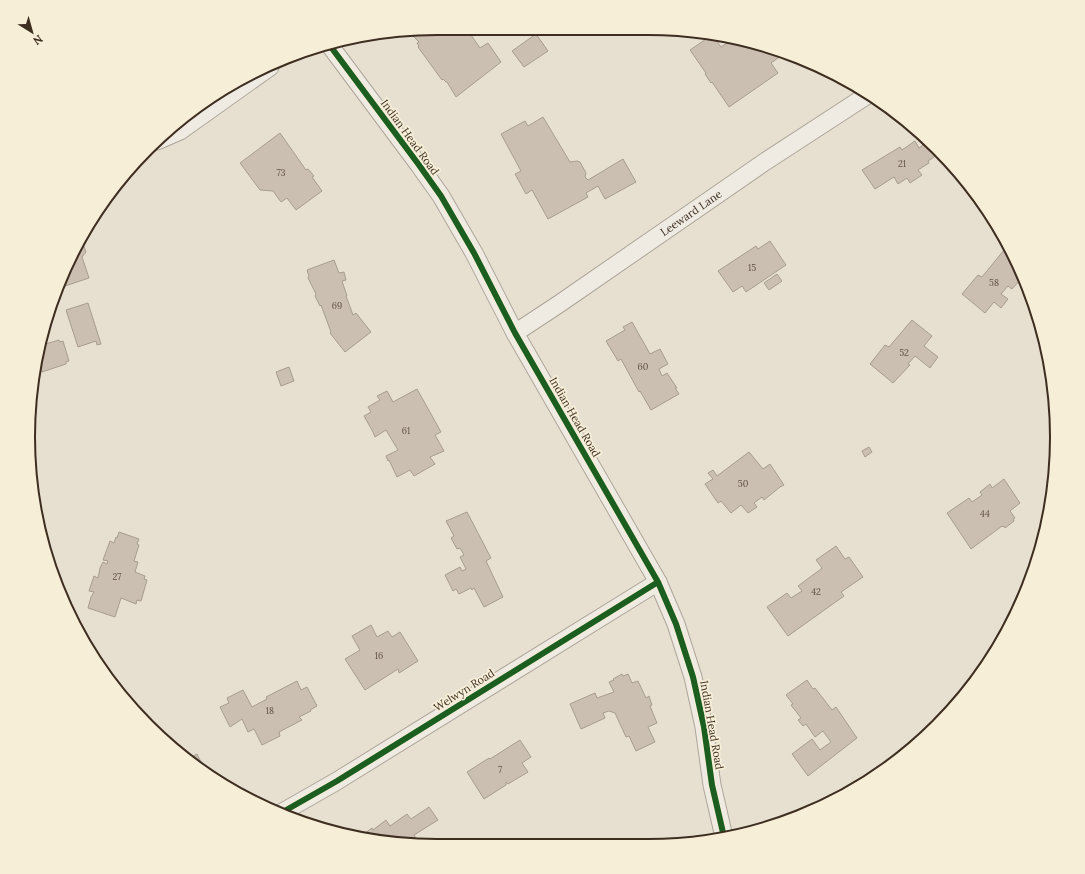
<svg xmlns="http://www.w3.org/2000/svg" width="1085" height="874" viewBox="0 0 1085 874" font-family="Lora,serif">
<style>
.building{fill:#cbbfb2;stroke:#a89c90}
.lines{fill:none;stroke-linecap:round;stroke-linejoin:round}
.street-casing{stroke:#ada599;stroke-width:19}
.street{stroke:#efebe3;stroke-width:17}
.cycleway-casing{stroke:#f7eed8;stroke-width:8}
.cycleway{stroke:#1b5e20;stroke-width:6}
.labels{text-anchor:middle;stroke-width:3.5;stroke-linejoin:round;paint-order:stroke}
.number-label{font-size:9px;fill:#605244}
.street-label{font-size:11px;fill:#3d2e20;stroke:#f7eed8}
.rim{fill:none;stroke:#3d2e20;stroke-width:2}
</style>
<rect width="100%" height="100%" fill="#e7e0d1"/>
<path class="building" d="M437 28H475L469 32 480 48 488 43 501 62 456 97 447 82H446L443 79 442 80 418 47 419 46 417 43 419 42 409 32Z
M536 34 548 51 524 67 512 51Z
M712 35 721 47 735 38 785 53 771 63 778 73 729 107 712 82 711 83 705 74 706 73 690 50Z
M543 117 570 162 577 161 580 162 586 173 585 177 588 180 623 159 636 182 605 199 598 186 586 193 588 197 548 219 532 190 526 194 515 174 521 171 501 134 525 121 528 126Z
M280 133 306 170 308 169 314 176 312 177 322 191 296 210 287 198 281 202 273 191 260 190 240 163Z
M915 141 919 148 929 141 940 153 928 161 929 163 918 170 922 175 910 183 907 178 898 184 894 177 875 189 862 170 900 147 902 150Z
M79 241 83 244 86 252 82 257 89 278 59 288Z
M770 241 786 265 746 292 742 286 733 292 718 271 756 246 758 249Z
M1004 250 1016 259 1020 270 1016 275 1021 279 1012 289 1008 286 1001 294 1008 299 1001 308 994 302 985 313 962 294 978 275 982 277Z
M334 260 339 273 344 272 346 280 342 281 347 296H346L353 315 356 313 371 332 345 352 330 333 331 332 321 305 320 306 315 296 316 294 308 278 309 276 307 270Z
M777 274 782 281 769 290 764 283Z
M88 303 101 344 97 345 96 341 78 347 66 310Z
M912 320 932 336 924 346 938 357 930 368 915 356 908 364 910 365 893 383 870 364 885 345 889 347Z
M632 322 650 354 660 349 668 364 659 369 662 376 667 373 677 388H675L679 394 651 410 640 391 639 392 621 359 618 361 606 341 625 330 623 327Z
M59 340 60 342 63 341 69 361 66 362V364L42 372 39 361 42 345Z
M289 367 294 381 281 386 276 372Z
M417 389 441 432 435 435 444 451 430 457 435 464 414 476 410 470 397 477 389 460 388 461 386 456 398 450 386 430 375 437 373 432 364 416 371 412 368 407 380 400 377 396 387 391 393 402Z
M869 447 872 452 865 457 862 451Z
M749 452 763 469 770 464 784 485 780 487 764 500 762 497 754 503 757 507 748 513 741 505 731 513 721 501 718 503 705 484 713 479 708 473 713 470 717 476Z
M1004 479 1020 503 1010 511 1015 518 1013 519 1014 521 1005 528 1004 526 1003 527 1002 526 971 549 947 513 969 498 972 502 982 495 980 492 990 484 992 488Z
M467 512 491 558 486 561 503 597 484 607 474 588 472 590 471 588 459 594 456 589 453 591 445 575 460 567 462 571 466 569 460 557 464 555 460 548 457 549 451 538 454 536 446 521Z
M119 532 139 539 137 544 139 545 134 561 138 562 135 572 145 576 144 579 147 580 141 601 137 600 136 604 121 598 115 617 88 608 91 597 94 592 89 591 94 576 98 578 100 568 103 562 107 564 108 561 103 560 110 541 114 543 116 537 117 538Z
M836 546 845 559 849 557 863 577 841 592 844 596 788 636 767 607 787 593 791 598 802 591 798 586 821 569 822 568 816 560Z
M371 625 377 637 388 631 392 637 400 632 418 661 399 673 398 669 365 690 345 659 360 650 352 636Z
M622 674 623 676 628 674 632 683 638 681 646 698 649 696 652 705 650 706 657 723 648 727 655 742 636 751 629 736 626 737 615 713 609 711 603 713 605 718 581 729 570 704 595 693 597 698 614 692 609 682 614 680 613 679Z
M807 680 813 689 815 688 832 710 836 707 857 738 808 776 792 754 812 739 820 750 831 742 823 731 815 737 806 724 803 726 798 720 801 718 791 705 793 704 786 695Z
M297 681 301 690 307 687 317 706 310 710 311 711 299 717 302 720 279 732 280 736 262 745 254 729 248 732 242 719 230 727 220 707 229 703 227 698 243 690 252 707 267 699 266 697Z
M520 740 531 757 522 763 528 772 508 784 506 782V785L484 799 467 772 489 758 490 759Z
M197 754 206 772 186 760Z
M429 807 438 820 414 835 420 845H410L360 837 372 828 373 830 386 820 390 826 407 814 411 819Z"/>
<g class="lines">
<defs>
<g id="street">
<path d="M328 43 419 165 441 196 474 253 515 333 658 582 676 624 693 677 704 727 712 785 724 837"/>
<path d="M157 141 180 131 270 67"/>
<path id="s1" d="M515 333 559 304 766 161 869 94"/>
<path d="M281 813 337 781 658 582"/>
</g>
</defs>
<use href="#street" class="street-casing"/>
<use href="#street" class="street"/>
<defs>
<path id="cycleway" d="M328 43 419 165 441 196 474 253 515 333 658 582 676 624 693 677 704 727 712 785 724 837
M281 813 337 781 658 582"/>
</defs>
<use href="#cycleway" class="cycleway-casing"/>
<use href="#cycleway" class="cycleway"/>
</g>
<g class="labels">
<g class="number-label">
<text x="902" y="167">21</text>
<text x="281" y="176">73</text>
<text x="752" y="271">15</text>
<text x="994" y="286">58</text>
<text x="337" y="309">69</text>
<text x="904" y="356">52</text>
<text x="643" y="370">60</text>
<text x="406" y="434">61</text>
<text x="743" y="487">50</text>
<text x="985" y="517">44</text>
<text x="117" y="580">27</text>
<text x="816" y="595">42</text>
<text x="379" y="659">16</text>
<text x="270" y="714">18</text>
<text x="500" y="773">7</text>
</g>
<g class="street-label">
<text transform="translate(410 137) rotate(54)" y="4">Indian Head Road</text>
<text dy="4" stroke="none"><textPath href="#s1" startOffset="213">Leeward Lane</textPath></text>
<text transform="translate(575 417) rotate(60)" y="4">Indian Head Road</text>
<text transform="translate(464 690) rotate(-32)" y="4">Welwyn Road</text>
<text transform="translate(712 725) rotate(80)" y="4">Indian Head Road</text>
</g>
</g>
<path d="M0 0H1085V874H0ZM437 35H648A402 402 0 0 1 1050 437V437A402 402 0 0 1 648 839H437A402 402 0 0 1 35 437V437A402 402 0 0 1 437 35Z" fill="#f7eed8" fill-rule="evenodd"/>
<path class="rim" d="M437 35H648A402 402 0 0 1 1050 437V437A402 402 0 0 1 648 839H437A402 402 0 0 1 35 437V437A402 402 0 0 1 437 35Z"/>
<g transform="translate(32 32) rotate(143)" stroke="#f7eed8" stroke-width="3" paint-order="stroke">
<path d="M0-3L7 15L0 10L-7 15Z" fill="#3d2e20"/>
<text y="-6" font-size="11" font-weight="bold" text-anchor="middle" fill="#3d2e20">N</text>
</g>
</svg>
